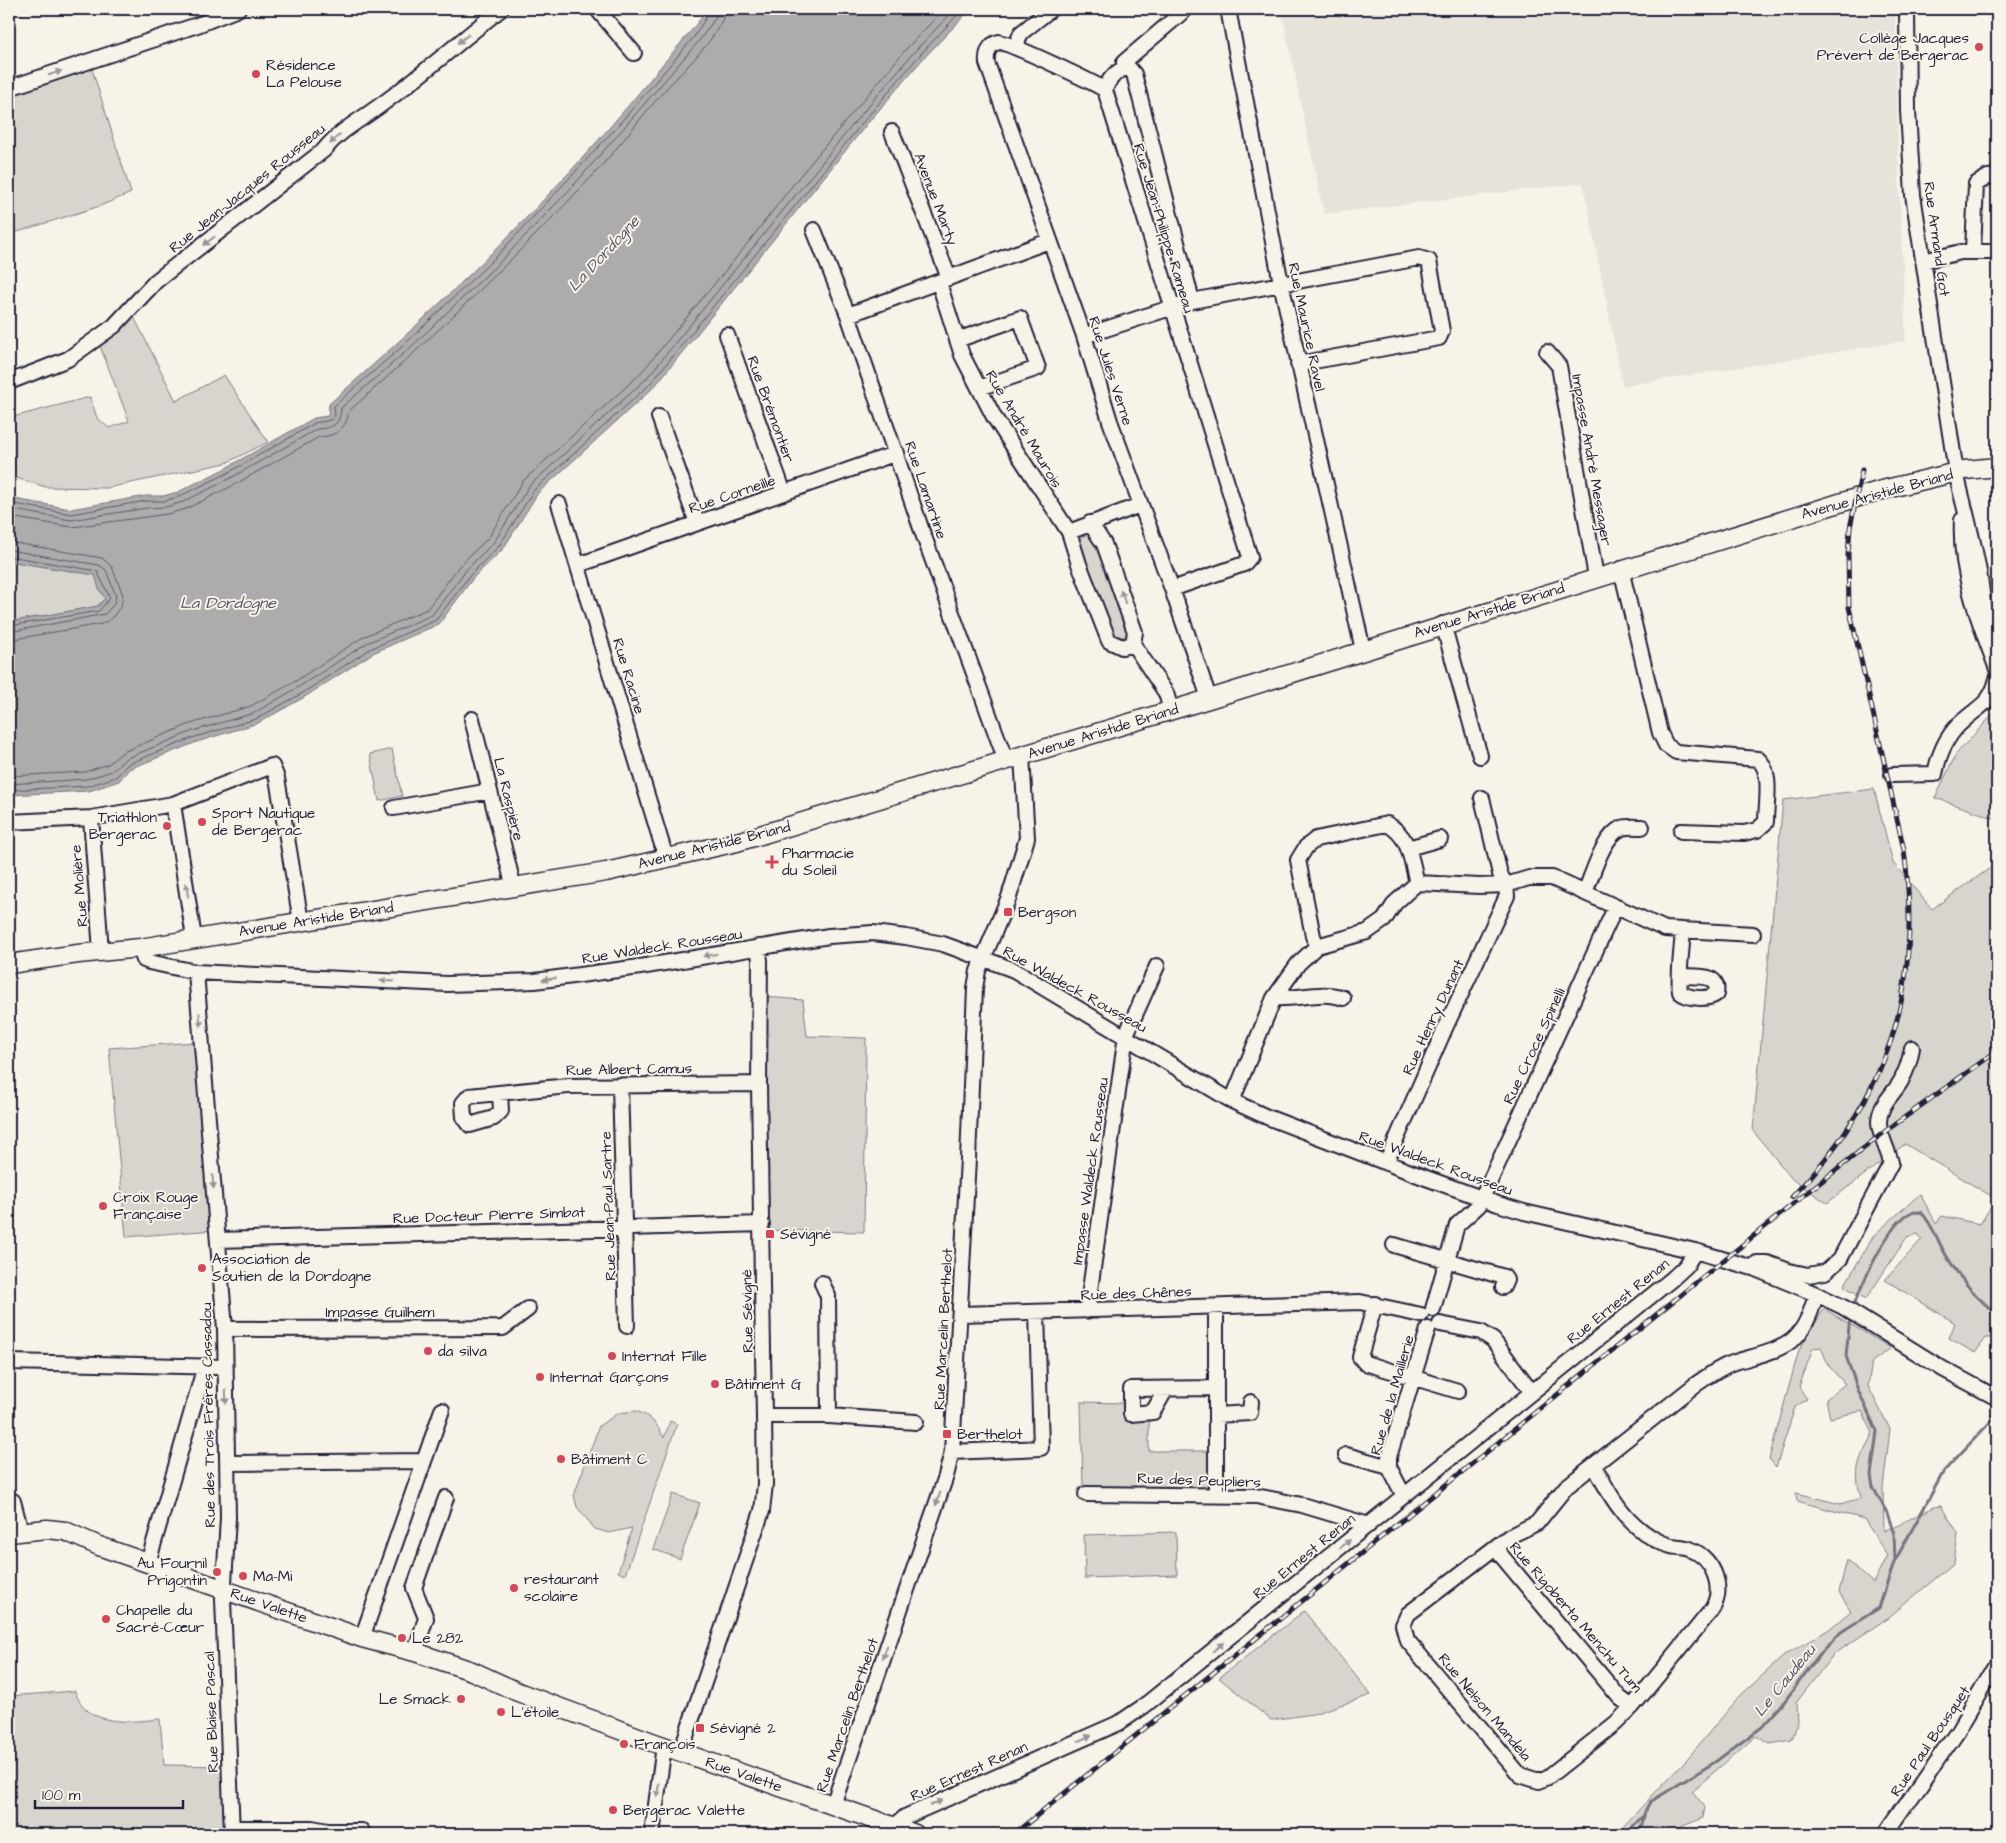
<svg xmlns="http://www.w3.org/2000/svg" width="2006" height="1843" viewBox="0 0 2006 1843" font-family="'Architects Daughter',sans-serif">
<style>
.built{fill:#e7e3db}
.green{fill:#d8d5cf;stroke:#7d7c85}
.water{fill:#aeabad;stroke:#76747f}
.lines{fill:none;stroke-linecap:round;stroke-linejoin:round}
.shore{stroke:#5a5969;stroke-width:1}
.stream{stroke:#76747f;stroke-width:3}
.minor-casing{stroke:#22223b;stroke-width:18}
.major-casing{stroke:#22223b;stroke-width:21}
.minor{stroke:#f7f3e8;stroke-width:14}
.major{stroke:#f7f3e8;stroke-width:18}
.rail-casing{stroke:#22223b;stroke-width:5}
.rail{stroke:#f7f3e8;stroke-width:3;stroke-dasharray:9;stroke-linecap:butt}
.oneway{fill:#97959a}
.poi-dot{fill:#d1495b;stroke:#f7f3e8;stroke-width:2}
.labels{text-anchor:middle;stroke-width:4;stroke-linejoin:round;paint-order:stroke}
.poi-label{font-size:15px;fill:#22223b;stroke:#f7f3e8;text-anchor:start}
.street-label{font-size:15px;fill:#22223b;stroke:#f7f3e8}
.water-label{font-size:16px;font-style:italic;fill:#535263;stroke:#f7f3e8}
</style>
<rect width="100%" height="100%" fill="#f7f3e8"/>
<filter id="ink" filterUnits="userSpaceOnUse"><feTurbulence type="fractalNoise" baseFrequency=".02" numOctaves="2"/><feDisplacementMap in="SourceGraphic" scale="10" xChannelSelector="R" yChannelSelector="G"/><feConvolveMatrix kernelMatrix="1 2 1 2 8 2 1 2 1" color-interpolation-filters="sRGB"/></filter>
<g filter="url(#ink)">
<path class="built" d="M1281 9H1895L1898 154 1906 341 1623 386 1583 183 1324 214Z"/>
<path class="green" d="M91 66 131 193 100 206 11 234 9 225V92Z
M133 315 176 401 224 375 268 442 226 463 107 488 46 487 9 476V418L90 397 97 418 109 428 129 421 100 346Z
M1088 531 1095 534 1129 628C1127 637 1120 640 1112 634L1080 547 1079 538 1082 533Z
M9 561 96 575 99 589 105 598 98 606 9 622Z
M1997 710V819L1935 798 1956 754Z
M392 749 402 796 379 801 370 754Z
M1874 789 1893 863 1932 909 1996 864 1997 850V1338H1986L1975 1353 1949 1338 1955 1323 1885 1280 1922 1239 1918 1234 1907 1237 1866 1299 1844 1286 1874 1235 1920 1194 1936 1223 1942 1216 1980 1224 1996 1199 1905 1144 1827 1203 1793 1180 1753 1131 1783 800Z
M765 997 803 1000 807 1036 866 1038 864 1232 766 1230Z
M197 1042 214 1230 126 1237 109 1048Z
M1824 1309 1891 1348 1872 1362 1868 1386 1890 1429 1883 1488 1884 1531 1934 1507 1941 1506 1958 1533 1954 1563 1889 1617 1833 1655 1796 1703 1797 1722 1792 1740 1770 1744 1756 1736 1692 1791 1705 1807 1703 1818 1663 1834H1616L1686 1760 1740 1696 1785 1655 1828 1630 1851 1611 1839 1592 1847 1560 1873 1583 1887 1555 1864 1519 1797 1501 1796 1493 1840 1504 1861 1498C1853 1468 1859 1460 1873 1433L1862 1411 1830 1418 1826 1399 1845 1384 1828 1365 1821 1347 1813 1348 1799 1387 1807 1399 1795 1407 1776 1467 1769 1459 1799 1350Z
M1081 1402 1124 1403V1419H1149V1451H1209L1212 1488H1083Z
M636 1411C651 1416 657 1424 664 1438L670 1421 677 1424 625 1575 618 1572 632 1528 609 1533 595 1529 577 1507 574 1495 599 1426 618 1413Z
M673 1494 700 1503 680 1559 653 1549Z
M1176 1532 1177 1575 1085 1578 1084 1535Z
M1304 1611 1371 1695 1313 1714 1271 1720 1219 1678Z
M75 1691C86 1728 130 1722 160 1719L164 1765 223 1766 225 1834H9V1696Z"/>
<path class="water" d="M708 9H971L921 61 867 124 654 387 538 493 503 549 474 577 439 624 373 653 303 698 258 723 197 742 129 769 119 781 89 791 9 795V622L98 606 105 598 99 589 95 575 9 561V498L71 509 146 496H163L178 492 224 469 314 418 328 416 329 404C443 304 552 199 648 82 668 57 689 35 708 9Z"/>
<g class="lines">
<path class="shore" d="M9 503 71 514 146 501H165L180 496 226 474 315 423 331 420 335 415 334 406 405 344 497 256 614 130 694 37 711 9
M9 509 71 520 147 508 166 507 183 502 229 479 317 429C333 428 340 425 341 408L410 348 501 261 574 185 699 41 716 17 718 9
M9 517 72 527 168 514 186 509 232 486 319 437C337 436 346 429 349 411 436 335 518 255 597 171 621 145 641 116 665 90 681 73 725 31 725 9
M9 542 102 558 112 567 123 595 121 606 111 619 101 624 9 640
M9 550 99 565 106 570 116 596 114 604 105 614 9 632
M9 556 97 571 110 598 99 611 9 626
M9 776 85 772 108 764 123 752 190 724 251 706 294 682 363 637 427 609 460 565 489 537 523 481 640 374 744 248 799 177 907 48 944 9
M9 784 87 779 112 771 125 759 193 731 254 713 297 688 367 643 432 615 466 570 494 542 529 486 646 379 859 117 913 53 955 9
M9 790 88 786 116 777 128 764 195 737 256 719 301 694 370 649 436 620 471 574 499 546 534 490 650 384 864 121 918 57 963 9"/>
<path class="stream" d="M1853 1307C1862 1285 1888 1224 1910 1213 1912 1212 1918 1212 1921 1212 1933 1225 1937 1240 1946 1255 1958 1276 1977 1299 1997 1314
M1896 1559 1944 1471 1997 1415
M1625 1834 1644 1815
M1640 1834 1645 1811 1650 1802 1715 1762 1762 1727 1781 1706 1819 1655 1841 1632 1879 1608 1895 1559 1894 1534 1887 1513 1873 1487 1871 1475 1877 1432 1858 1390 1846 1356 1850 1316"/>
<defs>
<path id="minor" d="M597 9 634 53
M1228 9 1281 283 1363 650
M1907 9 1908 111 1913 195 1956 472C1968 525 1986 580 1984 634
M1016 46 1021 33 1051 9
M1126 69 1124 62 1186 9
M9 88 200 24 238 9
M1105 90C1097 84 1006 41 999 42 989 44 986 54 987 63L1084 336 1110 421 1172 589 1209 698
M892 132 949 278
M814 230 848 315 922 531 1006 761
M1973 251 1976 184 1988 177 1997 176
M1923 261 1961 252H1997
M939 283 962 355 994 417 1069 532 1140 505
M848 315 1049 241
M727 335 784 493
M1084 336 1192 301 1419 258 1429 261 1442 331 1439 338 1298 364
M957 340 1020 318 1038 368 979 388
M1547 352 1559 366 1596 577
M9 382 68 359 114 326 156 281 324 150C339 131 359 121 378 107 420 77 460 41 501 9
M659 417 697 523
M559 504 666 858
M1962 520C1959 571 1979 622 1997 669
M1090 523 1104 544 1135 632 1133 644
M1069 532 1079 564 1109 641 1122 647 1133 644 1166 693 1171 710
M578 565 897 453
M1621 569 1660 733 1666 745 1676 752 1758 759C1773 772 1766 803 1766 822L1757 830 1744 833 1681 831
M1172 589 1244 564 1250 557 1105 90C1108 80 1118 67 1130 69L1134 74 1192 301
M1443 624 1480 756
M472 719 514 888
M1892 775 1935 774C1939 753 1947 734 1964 720 1981 705 1991 703 1997 679
M173 804 194 938
M394 808 490 791
M91 818 101 951
M9 822 91 818 173 804 272 766 277 778 301 922
M1408 848 1440 839
M1585 892C1593 874 1603 835 1622 828 1628 826 1636 827 1642 827
M1317 946 1313 936 1298 860 1306 847 1316 839 1387 824C1410 836 1411 860 1417 883
M140 948 144 960 149 962 196 972 447 984 535 981 640 967 829 936 873 933 906 937 943 944 1014 970 1232 1101 1267 1117 1426 1178 1498 1204 1524 1212 1695 1251 1753 1268 1816 1294 1843 1307 1943 1369 1997 1398
M196 972 225 1329 228 1518 223 1599 232 1834
M1680 976C1696 977 1720 972 1716 994 1708 1000 1688 999 1680 992 1678 972 1682 950 1683 930
M1274 998C1297 1000 1322 990 1343 998
M620 1085 627 1326
M500 1093 501 1111 494 1118 470 1125 464 1117 463 1103 469 1096 568 1086 759 1084
M1232 1101 1274 998 1298 964 1317 946 1367 932 1384 920 1395 903 1417 883 1479 886 1506 885 1529 878H1552L1665 929 1753 934
M1386 1163 1446 1026 1507 896 1506 885 1500 874 1482 798
M218 1240 762 1224
M1394 1245 1504 1277 1506 1280 1503 1287
M1753 1268 1757 1263H1767L1789 1271 1808 1275 1825 1272 1840 1259 1891 1163C1888 1149 1879 1135 1879 1122 1879 1105 1893 1095 1901 1081 1907 1070 1910 1060 1912 1048
M1375 1304 1360 1357 1365 1363 1458 1391
M1216 1307V1494
M1433 1309 1457 1225 1479 1205 1615 908
M1087 1311 1126 1035 1157 966
M961 1314 1360 1302 1421 1315
M1440 1324 1481 1332 1493 1340 1532 1392
M225 1329 503 1328 528 1309
M9 1362 225 1367
M1166 1389 1153 1412 1131 1414V1389L1216 1388
M1216 1415 1250 1413 1251 1402
M765 1416H829L828 1296 822 1283
M829 1416 916 1422
M952 1452 1041 1448 1037 1312
M1346 1455 1389 1467
M228 1463 424 1461
M1594 1465C1605 1486 1617 1509 1635 1525 1645 1534 1659 1543 1671 1546 1677 1547 1685 1547 1690 1549 1715 1559 1726 1591 1710 1612L1632 1707 1616 1723 1548 1777 1539 1781 1520 1775 1407 1640 1403 1625 1408 1614 1510 1536 1537 1523 1566 1487 1695 1385C1708 1376 1720 1367 1735 1362 1782 1348 1803 1348 1816 1294
M1086 1494 1256 1496 1302 1505 1369 1525
M1404 1496 1389 1467V1457L1428 1329
M9 1499 13 1501 21 1532
M1495 1548 1620 1698 1632 1707
M148 1563 205 1366
M362 1638 442 1410
M415 1652 426 1618 414 1588 446 1498
M681 1751 762 1511 765 1484 759 1084 760 960 758 947
M833 1805 946 1476 952 1452 968 1159 975 988 978 971 1009 897 1027 838 1022 756
M231 1828H312L328 1831H362
M652 1834 664 1746
M885 1834 905 1817 1119 1723 1144 1706 1672 1279 1686 1266 1695 1251
M1886 1834 1958 1730 1997 1664"/>
<path id="major" d="M9 964 78 954 140 948 606 872 737 842 1222 695 1878 491 1965 470 1997 467
M9 1533 47 1529 65 1531 99 1546 362 1638 415 1652 472 1671 518 1692 652 1742 915 1834"/>
</defs>
<use href="#minor" class="minor-casing"/>
<use href="#major" class="major-casing"/>
<use href="#minor" class="minor"/>
<use href="#major" class="major"/>
<defs>
<path id="rail" d="M1792 1197C1890 1096 1923 988 1904 850L1849 607 1848 554 1850 528 1862 470
M1014 1834 1813 1188 1887 1130 1997 1051"/>
</defs>
<use href="#rail" class="rail-casing"/>
<use href="#rail" class="rail"/>
</g>
<defs><path id="oneway-solid" d="M-6-.8H1V-3.2L6.5 0L1 3.2V.8H-6Z" transform="scale(1.25)"/></defs>
<g class="oneway">
<use href="#oneway-solid" transform="translate(463 39) rotate(142)"/>
<use href="#oneway-solid" transform="translate(55 73) rotate(-19)"/>
<use href="#oneway-solid" transform="translate(335 139) rotate(136)"/>
<use href="#oneway-solid" transform="translate(209 241) rotate(142)"/>
<use href="#oneway-solid" transform="translate(1123 597) rotate(-110)"/>
<use href="#oneway-solid" transform="translate(187 890) rotate(-99)"/>
<use href="#oneway-solid" transform="translate(710 955) rotate(170)"/>
<use href="#oneway-solid" transform="translate(549 979) rotate(172)"/>
<use href="#oneway-solid" transform="translate(387 981) rotate(-177)"/>
<use href="#oneway-solid" transform="translate(200 1020) rotate(85)"/>
<use href="#oneway-solid" transform="translate(213 1182) rotate(85)"/>
<use href="#oneway-solid" transform="translate(226 1397) rotate(89)"/>
<use href="#oneway-solid" transform="translate(938 1499) rotate(110)"/>
<use href="#oneway-solid" transform="translate(1345 1544) rotate(-39)"/>
<use href="#oneway-solid" transform="translate(1218 1647) rotate(-39)"/>
<use href="#oneway-solid" transform="translate(885 1652) rotate(109)"/>
<use href="#oneway-solid" transform="translate(1085 1738) rotate(-24)"/>
<use href="#oneway-solid" transform="translate(658 1790) rotate(98)"/>
<use href="#oneway-solid" transform="translate(936 1803) rotate(-25)"/>
</g>
</g>
<g class="poi-dot">
<circle cx="1979" cy="47" r="5"/>
<circle cx="256" cy="74" r="5"/>
<circle cx="202" cy="822" r="5"/>
<circle cx="167" cy="826" r="5"/>
<path d="M769.5 854.5h5v5h5v5h-5v5h-5v-5h-5v-5h5z"/>
<rect x="1003" y="907" width="10" height="10" rx="2.5"/>
<circle cx="103" cy="1206" r="5"/>
<rect x="765" y="1229" width="10" height="10" rx="2.5"/>
<circle cx="202" cy="1268" r="5"/>
<circle cx="428" cy="1351" r="5"/>
<circle cx="612" cy="1356" r="5"/>
<circle cx="540" cy="1377" r="5"/>
<circle cx="715" cy="1384" r="5"/>
<rect x="942" y="1429" width="10" height="10" rx="2.5"/>
<circle cx="561" cy="1459" r="5"/>
<circle cx="217" cy="1572" r="5"/>
<circle cx="243" cy="1576" r="5"/>
<circle cx="514" cy="1588" r="5"/>
<circle cx="106" cy="1619" r="5"/>
<circle cx="402" cy="1638" r="5"/>
<circle cx="461" cy="1699" r="5"/>
<circle cx="501" cy="1712" r="5"/>
<rect x="695" y="1723" width="10" height="10" rx="2.5"/>
<circle cx="624" cy="1744" r="5"/>
<circle cx="613" cy="1810" r="5"/>
</g>
<g class="labels">
<g class="poi-label">
<text x="1969" y="43" text-anchor="end">Collège Jacques<tspan x="1969" dy="17">Prévert de Bergerac</tspan></text>
<text x="266" y="70">Résidence<tspan x="266" dy="17">La Pelouse</tspan></text>
<text x="212" y="818">Sport Nautique<tspan x="212" dy="17">de Bergerac</tspan></text>
<text x="157" y="822" text-anchor="end">Triathlon<tspan x="157" dy="17">Bergerac</tspan></text>
<text x="782" y="858">Pharmacie<tspan x="782" dy="17">du Soleil</tspan></text>
<text x="1018" y="917">Bergson</text>
<text x="113" y="1202">Croix Rouge<tspan x="113" dy="17">Française</tspan></text>
<text x="780" y="1239">Sévigné</text>
<text x="212" y="1264">Association de<tspan x="212" dy="17">Soutien de la Dordogne</tspan></text>
<text x="438" y="1356">da silva</text>
<text x="622" y="1361">Internat Fille</text>
<text x="550" y="1382">Internat Garçons</text>
<text x="725" y="1389">Bâtiment G</text>
<text x="957" y="1439">Berthelot</text>
<text x="571" y="1464">Bâtiment C</text>
<text x="207" y="1568" text-anchor="end">Au Fournil<tspan x="207" dy="17">Prigontin</tspan></text>
<text x="253" y="1581">Ma-Mi</text>
<text x="524" y="1584">restaurant<tspan x="524" dy="17">scolaire</tspan></text>
<text x="116" y="1615">Chapelle du<tspan x="116" dy="17">Sacré-Cœur</tspan></text>
<text x="412" y="1643">Le 282</text>
<text x="451" y="1704" text-anchor="end">Le Smack</text>
<text x="511" y="1717">L'étoile</text>
<text x="710" y="1733">Sévigné 2</text>
<text x="634" y="1749">François</text>
<text x="623" y="1815">Bergerac Valette</text>
</g>
<g class="street-label">
<text transform="translate(247 188) rotate(-39)" y="5">Rue Jean-Jacques Rousseau</text>
<text transform="translate(936 199) rotate(69)" y="5">Avenue Marty</text>
<text transform="translate(1164 228) rotate(73)" y="5">Rue Jean-Philippe Rameau</text>
<text transform="translate(1937 239) rotate(82)" y="5">Rue Armand Got</text>
<text transform="translate(1307 327) rotate(78)" y="5">Rue Maurice Ravel</text>
<text transform="translate(1111 371) rotate(72)" y="5">Rue Jules Verne</text>
<text transform="translate(771 409) rotate(70)" y="5">Rue Brémontier</text>
<text transform="translate(1024 429) rotate(59)" y="5">Rue André Maurois</text>
<text transform="translate(1592 460) rotate(80)" y="5">Impasse André Messager</text>
<text transform="translate(926 490) rotate(71)" y="5">Rue Lamartine</text>
<text transform="translate(732 494) rotate(-19)" y="5">Rue Corneille</text>
<text transform="translate(1877 494) rotate(-15)" y="5">Avenue Aristide Briand</text>
<text transform="translate(1489 610) rotate(-17)" y="5">Avenue Aristide Briand</text>
<text transform="translate(629 676) rotate(73)" y="5">Rue Racine</text>
<text transform="translate(1103 731) rotate(-17)" y="5">Avenue Aristide Briand</text>
<text transform="translate(509 799) rotate(76)" y="5">La Raspière</text>
<text transform="translate(714 845) rotate(-14)" y="5">Avenue Aristide Briand</text>
<text transform="translate(79 886) rotate(-95)" y="5">Rue Molière</text>
<text transform="translate(316 919) rotate(-9)" y="5">Avenue Aristide Briand</text>
<text transform="translate(662 946) rotate(-9)" y="5">Rue Waldeck Rousseau</text>
<text transform="translate(1075 989) rotate(29)" y="5">Rue Waldeck Rousseau</text>
<text transform="translate(1433 1017) rotate(-65)" y="5">Rue Henry Dunant</text>
<text transform="translate(1534 1046) rotate(-65)" y="5">Rue Croce Spinelli</text>
<text transform="translate(629 1069) rotate(-1)" y="5">Rue Albert Camus</text>
<text transform="translate(1436 1163) rotate(20)" y="5">Rue Waldeck Rousseau</text>
<text transform="translate(1090 1171) rotate(-82)" y="5">Impasse Waldeck Rousseau</text>
<text transform="translate(608 1206) rotate(-92)" y="5">Rue Jean-Paul Sartre</text>
<text transform="translate(489 1215) rotate(-2)" y="5">Rue Docteur Pierre Simbat</text>
<text transform="translate(1136 1293) rotate(-2)" y="5">Rue des Chênes</text>
<text transform="translate(1618 1301) rotate(-39)" y="5">Rue Ernest Renan</text>
<text transform="translate(747 1311) rotate(-91)" y="5">Rue Sévigné</text>
<text x="380" y="1317">Impasse Guilhem</text>
<text transform="translate(943 1329) rotate(-87)" y="5">Rue Marcelin Berthelot</text>
<text transform="translate(1392 1395) rotate(-74)" y="5">Rue de la Maillerie</text>
<text transform="translate(208 1415) rotate(-91)" y="5">Rue des Trois Frères Cassadou</text>
<text transform="translate(1199 1480) rotate(2)" y="5">Rue des Peupliers</text>
<text transform="translate(1304 1556) rotate(-39)" y="5">Rue Ernest Renan</text>
<text transform="translate(269 1605) rotate(19)" y="5">Rue Valette</text>
<text transform="translate(1576 1617) rotate(49)" y="5">Rue Rigoberta Menchu Tum</text>
<text transform="translate(1485 1707) rotate(50)" y="5">Rue Nelson Mandela</text>
<text transform="translate(211 1712) rotate(-92)" y="5">Rue Blaise Pascal</text>
<text transform="translate(847 1715) rotate(-71)" y="5">Rue Marcelin Berthelot</text>
<text transform="translate(1930 1741) rotate(-56)" y="5">Rue Paul Bousquet</text>
<text transform="translate(969 1771) rotate(-24)" y="5">Rue Ernest Renan</text>
<text transform="translate(744 1774) rotate(19)" y="5">Rue Valette</text>
</g>
<g class="water-label">
<text transform="translate(603 253) rotate(-47)" y="6">La Dordogne</text>
<text x="228" y="608">La Dordogne</text>
<text transform="translate(1784 1680) rotate(-51)" y="6">Le Caudeau</text>
</g>
</g>
<rect width="2006" height="1843" fill="none" stroke="#f7f3e8" stroke-width="30"/>
<rect x="15" y="15" width="1976" height="1813" fill="none" stroke="#22223b" stroke-width="2" filter="url(#ink)"/>
<path d="M35 1800v8h148v-8" fill="none" stroke="#22223b" stroke-width="2.5"/>
<text x="42" y="1800" font-size="15" fill="#22223b" stroke="#f7f3e8" stroke-width="4" paint-order="stroke">100 m</text>
</svg>
